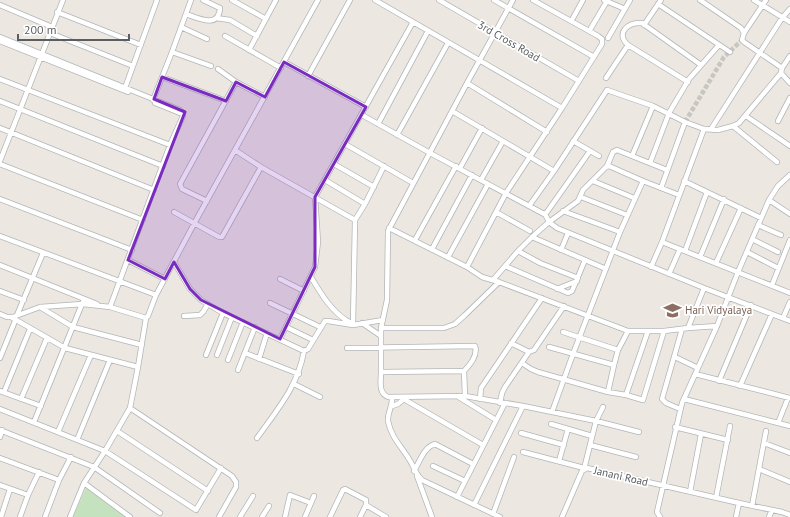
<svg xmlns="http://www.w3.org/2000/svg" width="790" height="517" viewBox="0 0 790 517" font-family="'PT Sans',sans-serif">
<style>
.green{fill:#c5e2bf}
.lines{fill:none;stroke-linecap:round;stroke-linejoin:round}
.minor-tunnel{stroke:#c8c6c1;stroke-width:4.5;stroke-dasharray:4.5 2;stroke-linecap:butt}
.minor-casing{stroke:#b2b5b8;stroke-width:6}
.minor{stroke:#fff;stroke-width:4.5}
.marked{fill:#7b2cbf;fill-opacity:0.2;stroke:#7b2cbf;stroke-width:3;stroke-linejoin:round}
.labels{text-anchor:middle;stroke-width:3.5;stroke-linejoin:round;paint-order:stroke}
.street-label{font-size:11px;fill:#5a5e61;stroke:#fff}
.education-label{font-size:11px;fill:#785e54;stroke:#fff;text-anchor:start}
</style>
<rect width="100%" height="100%" fill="#ece8e1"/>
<path class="green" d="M86 488 126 517H73Z"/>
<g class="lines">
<path class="minor-tunnel" d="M685 122 724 57 742 40"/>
<defs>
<path id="minor" d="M232 0 266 19
M375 0 562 108
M439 0 579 81
M494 0 594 57
M604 0 625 9
M700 0 741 28 744 33 742 40 744 42 782 68
M754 0 790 22
M658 4 730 52
M0 5 52 27
M57 12 141 45
M186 14C198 18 219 29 220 8L203 0
M216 18 230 20 257 36
M573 18 583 0
M644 25 661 0
M181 27 207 39
M591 28 607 1
M50 33 133 66
M744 33 766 0
M225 36 281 68
M0 37 180 110 183 113
M608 38 630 0
M0 41 128 92
M249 50 276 0
M172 52 191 0
M284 62 366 107
M218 69 236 82 265 97
M781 73 790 83
M308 76 350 0
M162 77 226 101
M606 78 628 45
M0 79 170 145
M688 82 628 45C615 33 628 22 642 23L701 65
M467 83 547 132
M125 88 157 0
M153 100 172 52 211 66
M0 101 163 166
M155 103 180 113H183
M452 111 554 171
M362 115 430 153 544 214 547 212 590 151
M746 116 790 146
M778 121 790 98
M378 124 428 31
M733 126 777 162
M0 128 154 190
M704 129 662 242 790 293
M711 129 782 18 790 9
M397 135 448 43
M573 141 599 156
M345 144 413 183
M235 150 261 167 355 220
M632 156 653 106
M0 161 63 0
M650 163 669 113 689 79 719 45
M0 164 143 220
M334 164 374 187
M607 166 613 152 617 150 667 170
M460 168 482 128
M325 180 365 204
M481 180 503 141
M593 181 634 198
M684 181 761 218
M661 188 685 122
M581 197 627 215
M0 199 132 250
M769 200 790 214
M207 201 182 189 180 184 236 82
M529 206 554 171 607 90 653 106 685 122 704 129 718 130 733 126 739 123 781 73 782 68 790 56
M563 211 620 232
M174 212 219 237H222L261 167
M496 212 530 231
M545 214 549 222 557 228 704 288 790 321
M758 225 781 235
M389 228 467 267 482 277 499 282 628 331H664L688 328 717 326
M0 236 156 295
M532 237 518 251 540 263 578 278
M752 239 778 252
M415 240 456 166
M432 249 472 175
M561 250 568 233
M685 251 707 192
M747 252 778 268
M448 257 488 184
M700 257 724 199
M128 260 165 279
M174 262 190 289 201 300 223 313 304 351 308 349 325 321H328L353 325 383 320
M716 263 741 208
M0 265 97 304
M505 266 568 293 572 291 585 260
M467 267 506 193 562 108 602 44V39L598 36 533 0
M651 267 662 242
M606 269 532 237 549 222 578 201 583 190 606 167 609 166 643 181
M669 274 680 249
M311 277C321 294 333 314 351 323
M280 279 304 291
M493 280 518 251
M772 285 790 240
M557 289 577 281
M0 291 24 300
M270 303 320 327
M40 307 73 327 142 345
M110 307 170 145 183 116V113
M0 314 7 317H13L40 307 83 304 110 307 146 318 148 316 156 295 195 222 318 0
M17 315 43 253
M184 316 200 315 203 312 208 304
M11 317 65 348 138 367
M783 318 790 302
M362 323 381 336
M353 325 355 220 365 204 384 166
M286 327 313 340
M381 328H444L455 324 465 315 499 282
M688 328 704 288
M563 332 618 350
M280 339 315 267 318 242 315 197 413 22
M511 343 529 352 534 350 564 306
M549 347 614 365 618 350 628 331
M347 348 475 346C478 355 470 365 464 371
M245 353 299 374
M206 355 223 313
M217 355 232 317
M675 357 698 368
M0 358 15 321
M259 359 267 333
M228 360 243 322
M522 363 531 369 538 372 608 392
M614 365 608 392 626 395 648 331
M238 370 255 327
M381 372V328L387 300 388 231 467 83 513 0
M695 374 790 398
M719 381 751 305
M294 384 320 397
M740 386 772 314
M0 391 41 406
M4 392 30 329
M626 395 643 400 664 331
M457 396 496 420
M465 396 464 371 381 372C381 381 378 393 388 397L465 396 523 406 596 421 639 432
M392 397C393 406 387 413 388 421 391 437 401 446 409 459 414 466 415 474 422 480L500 517
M402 398 483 445
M21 399 47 338
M480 399 481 388 542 298
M684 399 790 426
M500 403 502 393 505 387 529 352
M392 406 398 404 404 399
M130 408 232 476 236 482V487L219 517
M0 409 105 451 196 510 221 468
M680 409 666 403 662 399 682 329
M552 412 573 354 620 232 643 181 679 195
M34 422 84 299
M778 423 788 398
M551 424 592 436
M675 427 728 440
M0 430 94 467 160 513
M117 431 208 491
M58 432 91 355
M521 433 564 445
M0 437 2 430
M257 438C277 410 298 386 304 351
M77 440 110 360
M764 443 790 453
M590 445 636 457
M523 452 584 468
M0 458 59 480
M559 461 568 429
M433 466 465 481
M584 469 596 421 603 407
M759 469 790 482
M414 471C420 461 424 447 435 444L473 464
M417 476 432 517
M84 483 130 517
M0 485 28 495
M690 492 701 434
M457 497 505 403
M716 498 730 426
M366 505 386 517
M474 505 523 406
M752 506 766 431
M493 514 514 457
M1 517 10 489
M20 517 28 495 39 472
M45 517 59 480 71 457
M70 517 84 483 105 451 130 408 138 367 146 318
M240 517 253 496
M262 517 269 506
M285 517 290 495 311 503
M305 517 314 496
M330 517 343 490 345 489 366 500V505L360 517
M562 517 582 471 587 468 739 503 782 512 790 515
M660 517 657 512 682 403 717 326 738 272 769 200 778 186 790 175
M736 517 739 503
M769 517 772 510"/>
</defs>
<use href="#minor" class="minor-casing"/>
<use href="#minor" class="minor"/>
</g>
<path class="marked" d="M284 62 366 107 315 197V267L280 339 201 300 190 289 174 262 165 279 128 260 185 112 154 99 162 77 226 101 236 82 265 97Z"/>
<defs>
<symbol id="school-bare" viewBox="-9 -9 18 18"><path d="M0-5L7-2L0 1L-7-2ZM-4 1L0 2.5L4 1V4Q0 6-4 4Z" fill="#8d6e63" stroke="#fff" stroke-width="2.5" paint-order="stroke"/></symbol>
</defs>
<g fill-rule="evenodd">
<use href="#school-bare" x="660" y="298" width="25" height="25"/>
</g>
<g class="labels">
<g class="street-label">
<text transform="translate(509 41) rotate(30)" y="4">3rd Cross Road</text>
<text transform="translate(621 476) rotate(13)" y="4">Janani Road</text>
</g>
<g class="education-label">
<text x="685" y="314">Hari Vidyalaya</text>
</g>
</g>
<path d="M18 34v6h111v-6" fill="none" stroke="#5a5e61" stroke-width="2"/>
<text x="24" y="34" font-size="12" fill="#5a5e61" stroke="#ffffff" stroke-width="3" paint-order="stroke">200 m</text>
</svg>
